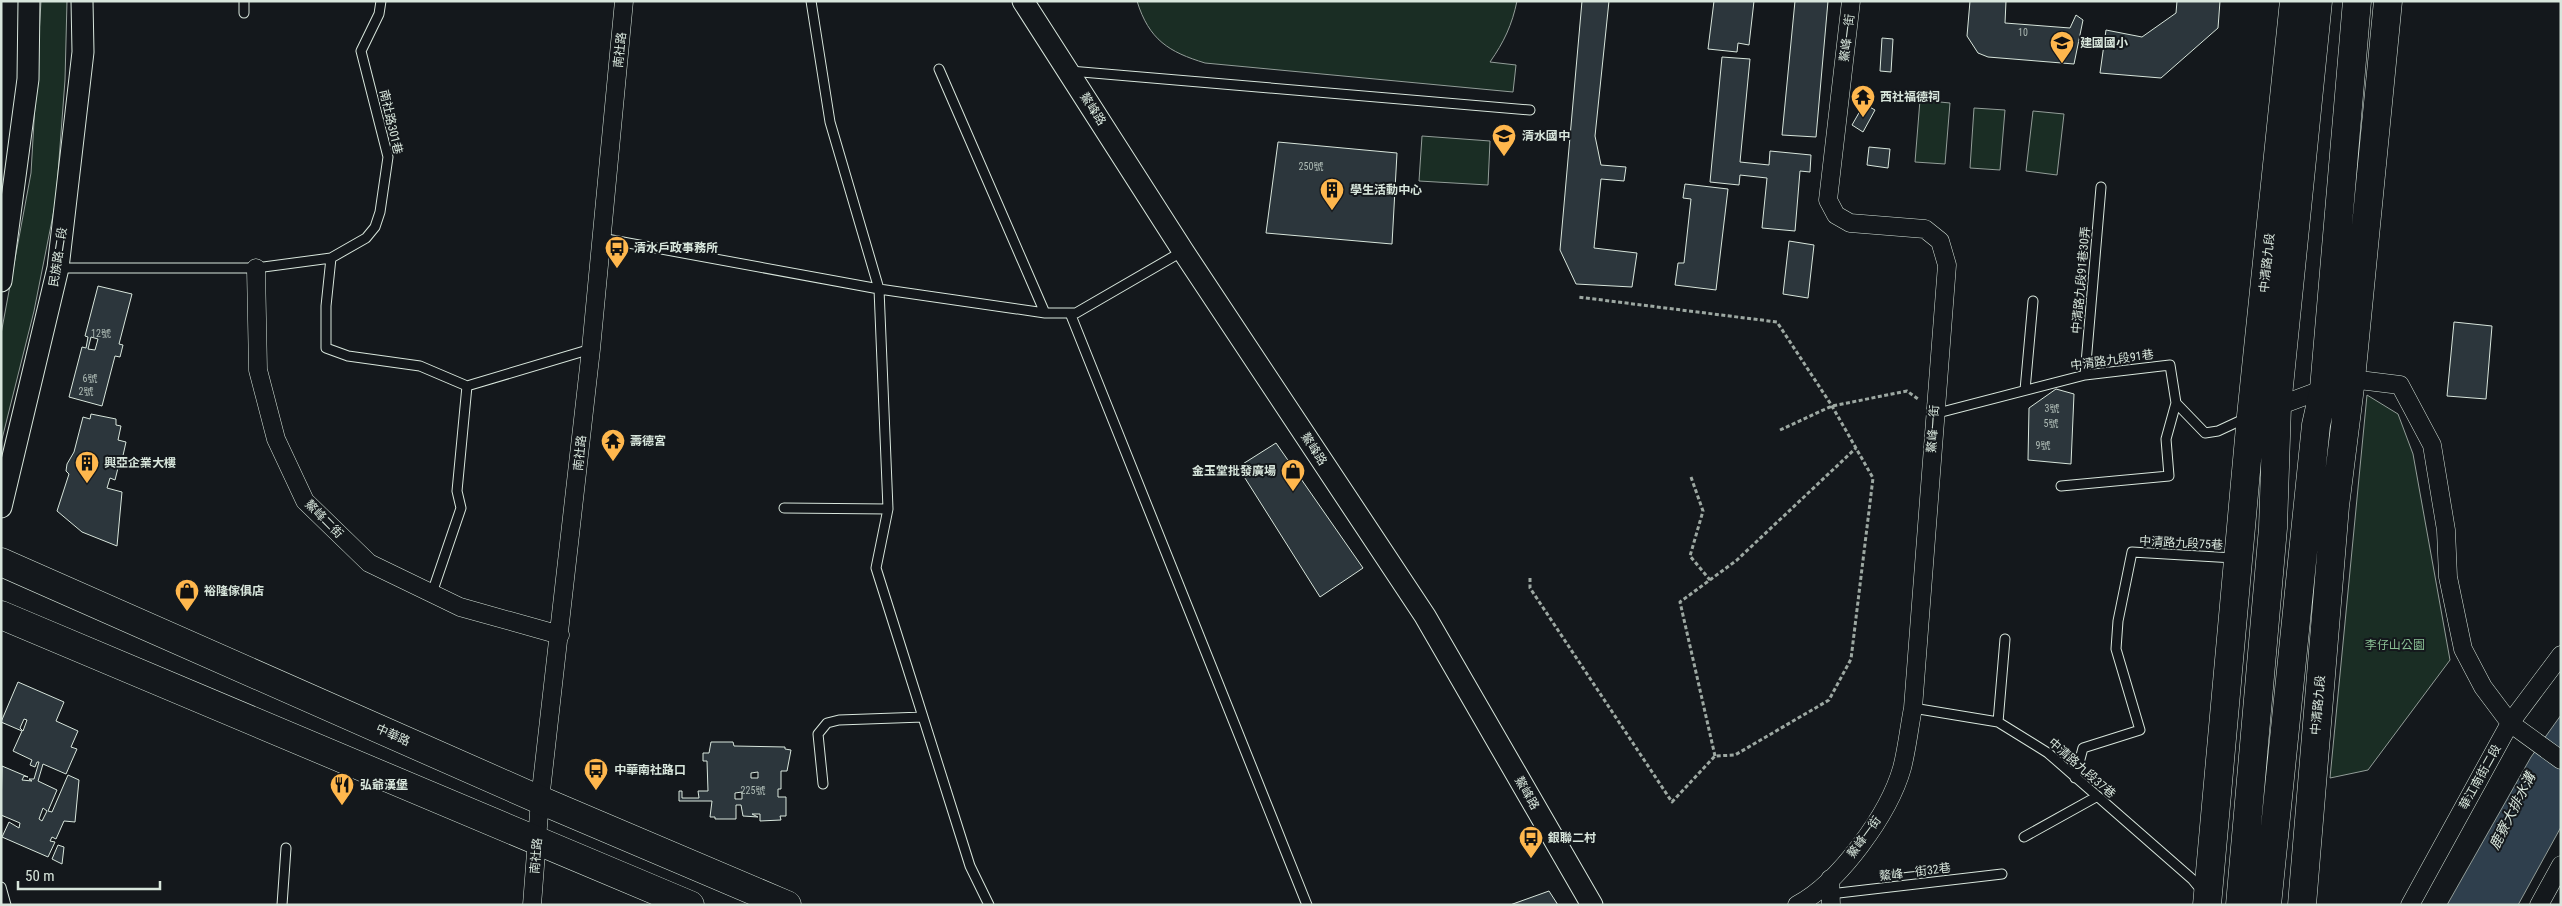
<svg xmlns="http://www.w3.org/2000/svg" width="2562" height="906" viewBox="0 0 2562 906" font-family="'Roboto Condensed','Noto Sans TC',sans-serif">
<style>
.green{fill:#1a2d24;stroke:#939e99}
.water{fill:#2f3f4d;stroke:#939e99}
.building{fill:#2c363c;stroke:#d8e6dc;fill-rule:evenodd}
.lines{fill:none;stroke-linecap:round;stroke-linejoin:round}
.service-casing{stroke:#d8e6dc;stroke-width:11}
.minor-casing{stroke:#d8e6dc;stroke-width:19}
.tertiary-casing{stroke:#d8e6dc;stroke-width:23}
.primary-casing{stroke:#d8e6dc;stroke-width:29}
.path{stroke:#9da8a2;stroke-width:3;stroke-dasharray:4 2.5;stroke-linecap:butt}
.service{stroke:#14181c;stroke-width:9}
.minor{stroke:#14181c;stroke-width:18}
.tertiary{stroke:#14181c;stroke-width:21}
.primary{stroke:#14181c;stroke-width:28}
.labels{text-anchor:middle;stroke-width:4;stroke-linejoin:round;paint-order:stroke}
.number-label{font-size:10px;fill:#adbab4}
.street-label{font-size:12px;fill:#d8e6dc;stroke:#14181c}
.poi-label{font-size:12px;font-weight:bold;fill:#d8e6dc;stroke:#14181c;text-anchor:start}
.park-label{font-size:12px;fill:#8ac095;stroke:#14181c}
.water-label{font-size:14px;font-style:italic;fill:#d8e6dc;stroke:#14181c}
</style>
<rect width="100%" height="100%" fill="#14181c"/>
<path class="green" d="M41 1H67L65 80 56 200 34 311 1 443V334L31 173Z
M1137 1H1517C1512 25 1504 42 1490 62L1516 65 1513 92 1205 63C1169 52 1149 40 1137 1Z
M1920 100 1950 103 1945 164 1915 162Z
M1974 108 2005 110 2000 170 1970 168Z
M2033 111 2064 114 2057 175 2026 171Z
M1422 136 1490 141 1488 185 1419 181Z
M2367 395 2398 414 2413 454 2450 660 2368 770 2330 778Z"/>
<path class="water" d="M2561 715V827L2518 905H2447L2531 757Z"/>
<path class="building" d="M1582 1H1609L1595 136 1601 165 1626 167 1624 181 1601 179 1594 248 1637 253 1632 287 1576 284 1560 250Z
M1714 1H1754L1749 45 1738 43 1737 52 1708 49Z
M1795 1H1828L1816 137 1782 135Z
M1970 1H2006L2005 23 2070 28 2076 15 2083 20 2074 64 1988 57 1978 53 1967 36Z
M2177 1H2220L2218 28 2161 78 2100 73 2106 30 2142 37 2176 13Z
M1882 38 1893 39 1891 72 1880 71Z
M1722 57 1750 59 1740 162 1769 165 1770 151 1811 155 1810 172 1800 171 1795 231 1762 228 1767 178 1740 175 1739 185 1710 182Z
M1864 104 1875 110 1863 132 1852 125Z
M1278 142 1397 153 1392 244 1266 233Z
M1869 147 1890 149 1888 168 1867 165Z
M1685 184 1728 189 1716 290 1675 285 1678 263H1684L1691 199 1683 198Z
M1789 241 1814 245 1808 298 1783 294Z
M98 286 132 294 119 344 123 345 120 357 115 356 102 406 69 397 82 347 86 348 88 337 85 336ZM91 337 98 339 95 350 88 349Z
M2454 322 2492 326 2486 399 2447 396Z
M2056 389 2074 394 2071 464 2028 460 2029 408Z
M91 414 116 419V425L121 426 118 440 126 442 120 469 118 468 115 480 110 478 107 488 122 492 117 546 82 532 57 511 69 474 66 471 67 464 74 452 83 417 90 419Z
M1276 443 1363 568 1320 597 1238 467Z
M18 682 64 702 56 721 78 731 71 747 77 749 66 774 43 764 38 781 57 790 48 811 52 812 68 775 79 780 75 822 64 821 56 839 52 837 50 841 55 842 48 857 2 837 9 822 19 828 20 823 1 815 2 766 28 777 24 776 22 780 32 781 29 779H34L39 762H37L35 767 30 765 32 760 13 751 22 731 1 722ZM24 719 27 720 23 731 20 728ZM43 808 47 811 42 821 39 819Z
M711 742H733L734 746 785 747V749L791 750 787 771H781V789H778V797H786V816H780L781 820 760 821V814H752L758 817 743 816 741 805H736V819H715V817H710L712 801H679V791H682V798H699L698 791H708L707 761H703V753H709ZM758 772V778H751V773ZM742 792V799H735V793Z
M58 845 64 847 62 864 52 859Z
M1549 891 1558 905H1510Z"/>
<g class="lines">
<defs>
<path id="service" d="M811 1 830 122 879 289 888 509 876 568 970 866 989 905
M244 13V1
M939 69 1045 313
M1070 71 1530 110
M601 238 879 289 1045 313H1076L1183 251
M331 258 326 306V348L348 356 420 366 467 386 591 349
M58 268H256L331 258 366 238 375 227 380 212 388 157 361 51 379 14 381 1
M1070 313 1307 905
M2085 375 2101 187
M2025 390 2033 301
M1934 414 2085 375 2170 365 2176 403 2205 433 2218 431 2246 418
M2061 486 2169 476 2166 439 2176 403
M784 508 888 509
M432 593 461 508 457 491 467 386
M1913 708 1998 722 2048 753 2192 879 2202 891
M1998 722 2005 639
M2075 778 2083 748 2140 730 2116 649 2118 621 2132 552 2234 558
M823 784 818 734 827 723 839 720 923 717
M2024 837 2096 797
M1 887 6 905
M1830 894 2002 874
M282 905 286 848"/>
<path id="minor" d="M256 268 258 370 276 439 305 501 369 563 460 607 560 635
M2270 409 2351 379 2400 385 2432 445 2446 530 2448 577 2463 649 2483 687 2510 723 2561 760
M1830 879 1831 905
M532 905 540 800 591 349 624 1
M1797 905C1839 883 1889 814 1902 768 1907 749 1909 728 1913 708L1947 265 1940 241 1925 229 1850 223 1836 215 1828 200 1851 1
M2410 905 2510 723 2561 655
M2539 905 2561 865"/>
<path id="tertiary" d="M1023 1 1183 251 1425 616 1592 905
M1 281 28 79 29 1
M1 507 58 268 83 52 82 1"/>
<path id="primary" d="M1 562 540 800 787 905
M1 615 690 905
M2207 905 2251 416 2294 1
M2240 905 2273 528 2277 406 2318 1
M2267 905 2316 425 2324 389 2357 1
M2302 905 2335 506 2351 379 2388 1"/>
</defs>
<use href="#service" class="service-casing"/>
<use href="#minor" class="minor-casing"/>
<use href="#tertiary" class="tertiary-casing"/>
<use href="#primary" class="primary-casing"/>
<path class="path" d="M1780 430 1832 406 1907 391 1918 399
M1691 477 1703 511 1690 556 1710 580
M1530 578V588L1672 802 1715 756 1735 755 1829 700 1851 659 1873 478 1832 406 1777 322 1578 297
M1715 756 1680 602 1737 560 1856 448"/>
<use href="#service" class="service"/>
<use href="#minor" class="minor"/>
<use href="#tertiary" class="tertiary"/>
<use href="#primary" class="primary"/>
</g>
<defs>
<symbol id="school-pin" viewBox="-11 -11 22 30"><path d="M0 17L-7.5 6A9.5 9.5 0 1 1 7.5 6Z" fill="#ffb74d" stroke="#14181c"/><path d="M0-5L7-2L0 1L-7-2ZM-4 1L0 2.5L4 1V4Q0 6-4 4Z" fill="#111"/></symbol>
<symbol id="temple-pin" viewBox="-11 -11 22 30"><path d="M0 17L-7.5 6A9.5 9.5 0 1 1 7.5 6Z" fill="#ffb74d" stroke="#14181c"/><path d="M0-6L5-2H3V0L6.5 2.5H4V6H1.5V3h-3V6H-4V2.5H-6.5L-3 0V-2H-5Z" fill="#111"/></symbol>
<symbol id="building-pin" viewBox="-11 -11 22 30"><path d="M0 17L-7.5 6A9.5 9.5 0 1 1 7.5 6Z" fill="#ffb74d" stroke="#14181c"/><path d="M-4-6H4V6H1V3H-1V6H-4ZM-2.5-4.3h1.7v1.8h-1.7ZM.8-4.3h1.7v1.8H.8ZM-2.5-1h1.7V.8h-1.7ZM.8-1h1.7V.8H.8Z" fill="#111"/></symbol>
<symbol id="bus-pin" viewBox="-11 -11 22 30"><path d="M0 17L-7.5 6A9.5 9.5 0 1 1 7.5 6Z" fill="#ffb74d" stroke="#14181c"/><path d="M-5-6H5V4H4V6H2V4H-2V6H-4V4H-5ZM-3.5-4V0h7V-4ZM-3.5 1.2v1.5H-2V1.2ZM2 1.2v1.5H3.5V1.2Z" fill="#111"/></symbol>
<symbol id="shop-pin" viewBox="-11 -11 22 30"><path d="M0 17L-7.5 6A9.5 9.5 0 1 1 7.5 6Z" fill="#ffb74d" stroke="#14181c"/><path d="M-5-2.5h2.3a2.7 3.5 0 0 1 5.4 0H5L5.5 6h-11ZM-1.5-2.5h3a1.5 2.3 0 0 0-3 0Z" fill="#111"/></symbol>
<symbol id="restaurant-pin" viewBox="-11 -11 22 30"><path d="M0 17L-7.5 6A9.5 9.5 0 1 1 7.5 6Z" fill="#ffb74d" stroke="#14181c"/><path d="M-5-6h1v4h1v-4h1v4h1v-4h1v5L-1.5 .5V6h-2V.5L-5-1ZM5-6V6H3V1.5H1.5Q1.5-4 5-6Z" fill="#111"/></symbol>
</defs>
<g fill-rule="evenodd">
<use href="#school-pin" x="2048" y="29" width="28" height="38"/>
<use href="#temple-pin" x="1849" y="83" width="28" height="38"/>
<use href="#school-pin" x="1490" y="122" width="28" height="38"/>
<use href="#building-pin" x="1318" y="176" width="28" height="38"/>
<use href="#bus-pin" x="603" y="234" width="28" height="38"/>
<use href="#temple-pin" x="599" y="427" width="28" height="38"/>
<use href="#building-pin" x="73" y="449" width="28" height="38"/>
<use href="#shop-pin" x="1279" y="457" width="28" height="38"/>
<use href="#shop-pin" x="173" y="577" width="28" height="38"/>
<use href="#bus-pin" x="582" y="756" width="28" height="38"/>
<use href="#restaurant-pin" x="328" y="771" width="28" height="38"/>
<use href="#bus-pin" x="1517" y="824" width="28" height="38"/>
</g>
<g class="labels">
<g class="number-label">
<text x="2023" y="36">10</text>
<text x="1311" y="170">250號</text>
<text x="101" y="337">12號</text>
<text x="90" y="382">6號</text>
<text x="86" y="395">2號</text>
<text x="2052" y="412">3號</text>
<text x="2051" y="427">5號</text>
<text x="2043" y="449">9號</text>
<text x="753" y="794">225號</text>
</g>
<g class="street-label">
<text transform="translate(1847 38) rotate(-83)" y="4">鰲峰一街</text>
<text transform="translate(620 50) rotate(-84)" y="4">南社路</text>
<text transform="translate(1093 109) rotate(57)" y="4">鰲峰路</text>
<text transform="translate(391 122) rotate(77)" y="4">南社路301巷</text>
<text transform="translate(58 257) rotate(-81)" y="4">民族路二段</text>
<text transform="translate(2267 263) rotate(-84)" y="4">中清路九段</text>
<text transform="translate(2081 280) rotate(-85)" y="4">中清路九段91巷30弄</text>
<text transform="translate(2112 360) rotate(-8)" y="4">中清路九段91巷</text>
<text transform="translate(1933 429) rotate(-86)" y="4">鰲峰一街</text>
<text transform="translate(1314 449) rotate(57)" y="4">鰲峰路</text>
<text transform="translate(580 453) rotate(-84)" y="4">南社路</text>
<text transform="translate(324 519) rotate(45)" y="4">鰲峰二街</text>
<text transform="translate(2181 543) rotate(3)" y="4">中清路九段75巷</text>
<text transform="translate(2318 705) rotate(-85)" y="4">中清路九段</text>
<text transform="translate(393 735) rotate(24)" y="4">中華路</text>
<text transform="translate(2082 768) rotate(41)" y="4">中清路九段37巷</text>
<text transform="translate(2480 777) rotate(-61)" y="4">華江南街二段</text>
<text transform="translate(1527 793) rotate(60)" y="4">鰲峰路</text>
<text transform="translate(1864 837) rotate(-54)" y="4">鰲峰一街</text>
<text transform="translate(536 856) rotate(-85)" y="4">南社路</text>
<text transform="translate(1915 872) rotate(-7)" y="4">鰲峰一街32巷</text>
</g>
<g class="poi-label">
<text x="2080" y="47">建國國小</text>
<text x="1880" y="101">西社福德祠</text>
<text x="1522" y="140">清水國中</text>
<text x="1350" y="194">學生活動中心</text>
<text x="634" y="252">清水戶政事務所</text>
<text x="630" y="445">壽德宮</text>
<text x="104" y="467">興亞企業大樓</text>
<text x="1276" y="475" text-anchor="end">金玉堂批發廣場</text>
<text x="204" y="595">裕隆傢俱店</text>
<text x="614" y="774">中華南社路口</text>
<text x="360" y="789">弘爺漢堡</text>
<text x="1548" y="842">銀聯二村</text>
</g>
<g class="park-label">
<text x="2395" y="649">李仔山公園</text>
</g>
<g class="water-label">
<text transform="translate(2512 811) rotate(-63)" y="5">鹿寮大排水溝</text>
</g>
</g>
<rect width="2562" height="906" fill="none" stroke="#d8e6dc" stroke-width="5"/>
<path d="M18 881v8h142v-8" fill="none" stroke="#d8e6dc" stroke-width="2.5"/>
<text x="25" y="881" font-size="15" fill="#d8e6dc" stroke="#14181c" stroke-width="4" paint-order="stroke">50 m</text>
</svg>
